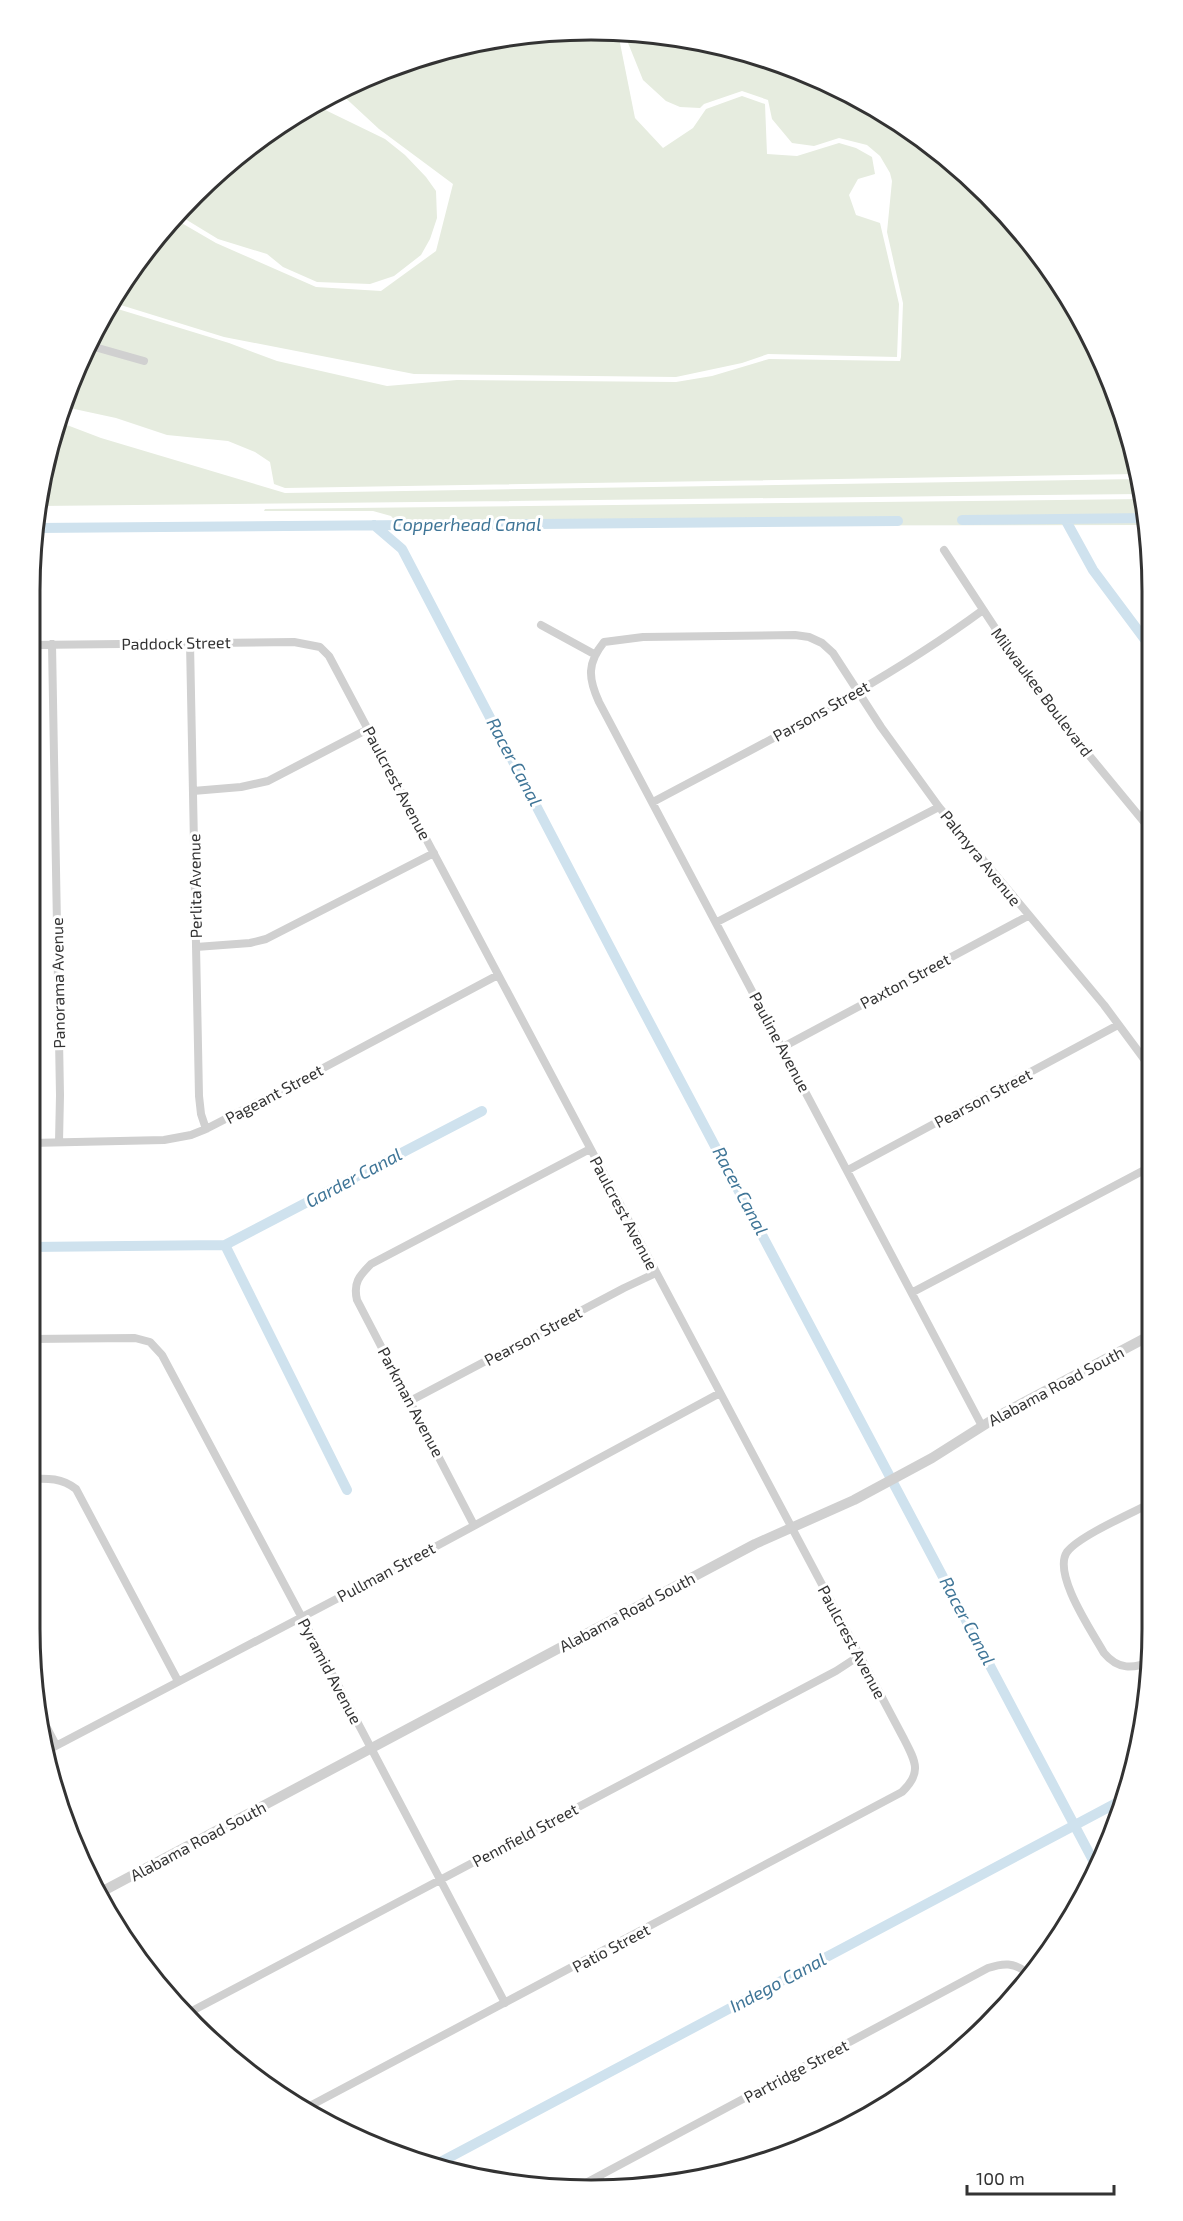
<svg xmlns="http://www.w3.org/2000/svg" width="1183" height="2221" viewBox="0 0 1183 2221" font-family="'Exo 2',sans-serif">
<style>
.green{fill:#e6ecdf}
.lines{fill:none;stroke-linecap:round;stroke-linejoin:round}
.canal{stroke:#cfe2ee;stroke-width:10}
.minor{stroke:#d0d0d0;stroke-width:8}
.tertiary{stroke:#d0d0d0;stroke-width:10}
.labels{text-anchor:middle;stroke-width:6;stroke-linejoin:round;paint-order:stroke}
.street-label{font-size:16px;fill:#333;stroke:#fff}
.water-label{font-size:18px;font-style:italic;fill:#3f7597;stroke:#fff}
.rim{fill:none;stroke:#333;stroke-width:3}
</style>
<rect width="100%" height="100%" fill="#fff"/>
<path class="green" d="M554 31 618 33 635 118 663 148 693 128 706 109 742 96 765 104 767 154 797 156 839 143 856 148 872 157 875 174 858 179 849 195 856 215 880 223 899 304 897 357 768 354 742 363 676 377 414 374 224 337 111 302 173 218 216 243 316 287 381 291 436 251 453 184 379 129 338 91 446 49Z
M624 33 664 35 772 60 872 105 962 170 1058 279 1123 411 1138 474 285 488 274 484 270 462 255 452 228 441 167 435 116 418 65 407 108 306 229 343 277 361 387 386 457 380 676 382 712 376 769 359 900 361 901 357 903 303 887 232 892 181 890 173 880 156 867 145 839 138 814 146 792 143 772 119 768 100 742 91 704 104 700 108 680 107 666 101 643 80Z
M315 105 385 139 405 155 426 177 436 191 437 218 430 239 421 255 394 276 370 284 317 282 283 267 267 254 218 239 177 214 249 146Z
M59 422 101 438 285 493 1139 479 1142 494 39 506 49 446Z
M1144 499 1148 525 400 526 391 516 373 511H264L265 509Z"/>
<g class="lines">
<path class="canal" d="M1065 519 1093 570 1149 645
M962 520 1148 518
M374 525 402 549 635 995 1096 1866
M36 528 898 521
M225 1245 347 1490
M30 1247 225 1245 482 1111
M433 2166 1124 1799"/>
<path class="minor" d="M91 346 144 361
M944 550 1026 675 1055 714 1149 828
M541 625 594 654
M190 643 199 1096 201 1114 206 1129
M52 644 60 1095 59 1142
M31 645 294 642 320 647 329 656 904 1739C916 1762 922 1773 902 1792L306 2108
M193 791 241 787 268 781 368 729
M653 802C765 742 880 686 983 610
M717 922 939 807
M196 947 250 943 266 939 434 853
M783 1047 1028 916
M31 1143 164 1140 191 1135 206 1129 280 1091 498 975
M848 1170 1118 1025
M913 1292 1150 1167
M30 1339 135 1338 150 1342 162 1355 340 1689 505 2003
M410 1401 624 1288 656 1273
M982 1426 599 702C588 678 587 663 604 642L643 637 795 635 809 637 822 643 833 653 881 727 939 807 1104 1005 1150 1067
M30 1479C48 1478 62 1478 76 1489L178 1681
M1151 1503C1132 1513 1079 1536 1067 1552 1052 1574 1093 1633 1104 1653 1118 1670 1133 1669 1152 1661
M474 1525 357 1300C353 1283 359 1276 371 1264L590 1149
M46 1726 56 1745
M50 1749 407 1562 720 1393
M190 2012 836 1671 859 1656
M598 2177 605 2187
M582 2185 988 1968C1003 1963 1014 1962 1027 1973"/>
<path class="tertiary" d="M103 1891 755 1544 854 1500 932 1458 1000 1415 1151 1335"/>
</g>
<g class="labels">
<g class="street-label">
<text transform="translate(176 643) rotate(-1)" y="6">Paddock Street</text>
<text transform="translate(1042 692) rotate(53)" y="6">Milwaukee Boulevard</text>
<text transform="translate(821 711) rotate(-29)" y="6">Parsons Street</text>
<text transform="translate(397 783) rotate(62)" y="6">Paulcrest Avenue</text>
<text transform="translate(981 858) rotate(51)" y="6">Palmyra Avenue</text>
<text transform="translate(195 886) rotate(-91)" y="6">Perlita Avenue</text>
<text transform="translate(905 981) rotate(-28)" y="6">Paxton Street</text>
<text transform="translate(58 983) rotate(-91)" y="6">Panorama Avenue</text>
<text transform="translate(780 1042) rotate(62)" y="6">Pauline Avenue</text>
<text transform="translate(274 1094) rotate(-28)" y="6">Pageant Street</text>
<text transform="translate(983 1098) rotate(-28)" y="6">Pearson Street</text>
<text transform="translate(624 1213) rotate(62)" y="6">Paulcrest Avenue</text>
<text transform="translate(533 1336) rotate(-28)" y="6">Pearson Street</text>
<text transform="translate(1056 1386) rotate(-28)" y="6">Alabama Road South</text>
<text transform="translate(411 1402) rotate(62)" y="6">Parkman Avenue</text>
<text transform="translate(386 1572) rotate(-28)" y="6">Pullman Street</text>
<text transform="translate(627 1612) rotate(-28)" y="6">Alabama Road South</text>
<text transform="translate(852 1642) rotate(62)" y="6">Paulcrest Avenue</text>
<text transform="translate(330 1671) rotate(62)" y="6">Pyramid Avenue</text>
<text transform="translate(525 1835) rotate(-28)" y="6">Pennfield Street</text>
<text transform="translate(198 1841) rotate(-28)" y="6">Alabama Road South</text>
<text transform="translate(611 1948) rotate(-28)" y="6">Patio Street</text>
<text transform="translate(796 2071) rotate(-28)" y="6">Partridge Street</text>
</g>
<g class="water-label">
<text x="467" y="531">Copperhead Canal</text>
<text transform="translate(514 762) rotate(62)" y="6">Racer Canal</text>
<text transform="translate(354 1178) rotate(-28)" y="6">Garder Canal</text>
<text transform="translate(740 1191) rotate(62)" y="6">Racer Canal</text>
<text transform="translate(967 1621) rotate(62)" y="6">Racer Canal</text>
<text transform="translate(778 1983) rotate(-28)" y="6">Indego Canal</text>
</g>
</g>
<path d="M0 0H1183V2221H0ZM591 40H591A551 551 0 0 1 1142 591V1629A551 551 0 0 1 591 2180H591A551 551 0 0 1 40 1629V591A551 551 0 0 1 591 40Z" fill="#fff" fill-rule="evenodd"/>
<path class="rim" d="M591 40H591A551 551 0 0 1 1142 591V1629A551 551 0 0 1 591 2180H591A551 551 0 0 1 40 1629V591A551 551 0 0 1 591 40Z"/>
<path d="M967 2185v9h147v-9" fill="none" stroke="#333333" stroke-width="3"/>
<text x="976" y="2185" font-size="18" fill="#333333" stroke="#ffffff" stroke-width="4.5" paint-order="stroke">100 m</text>
</svg>
